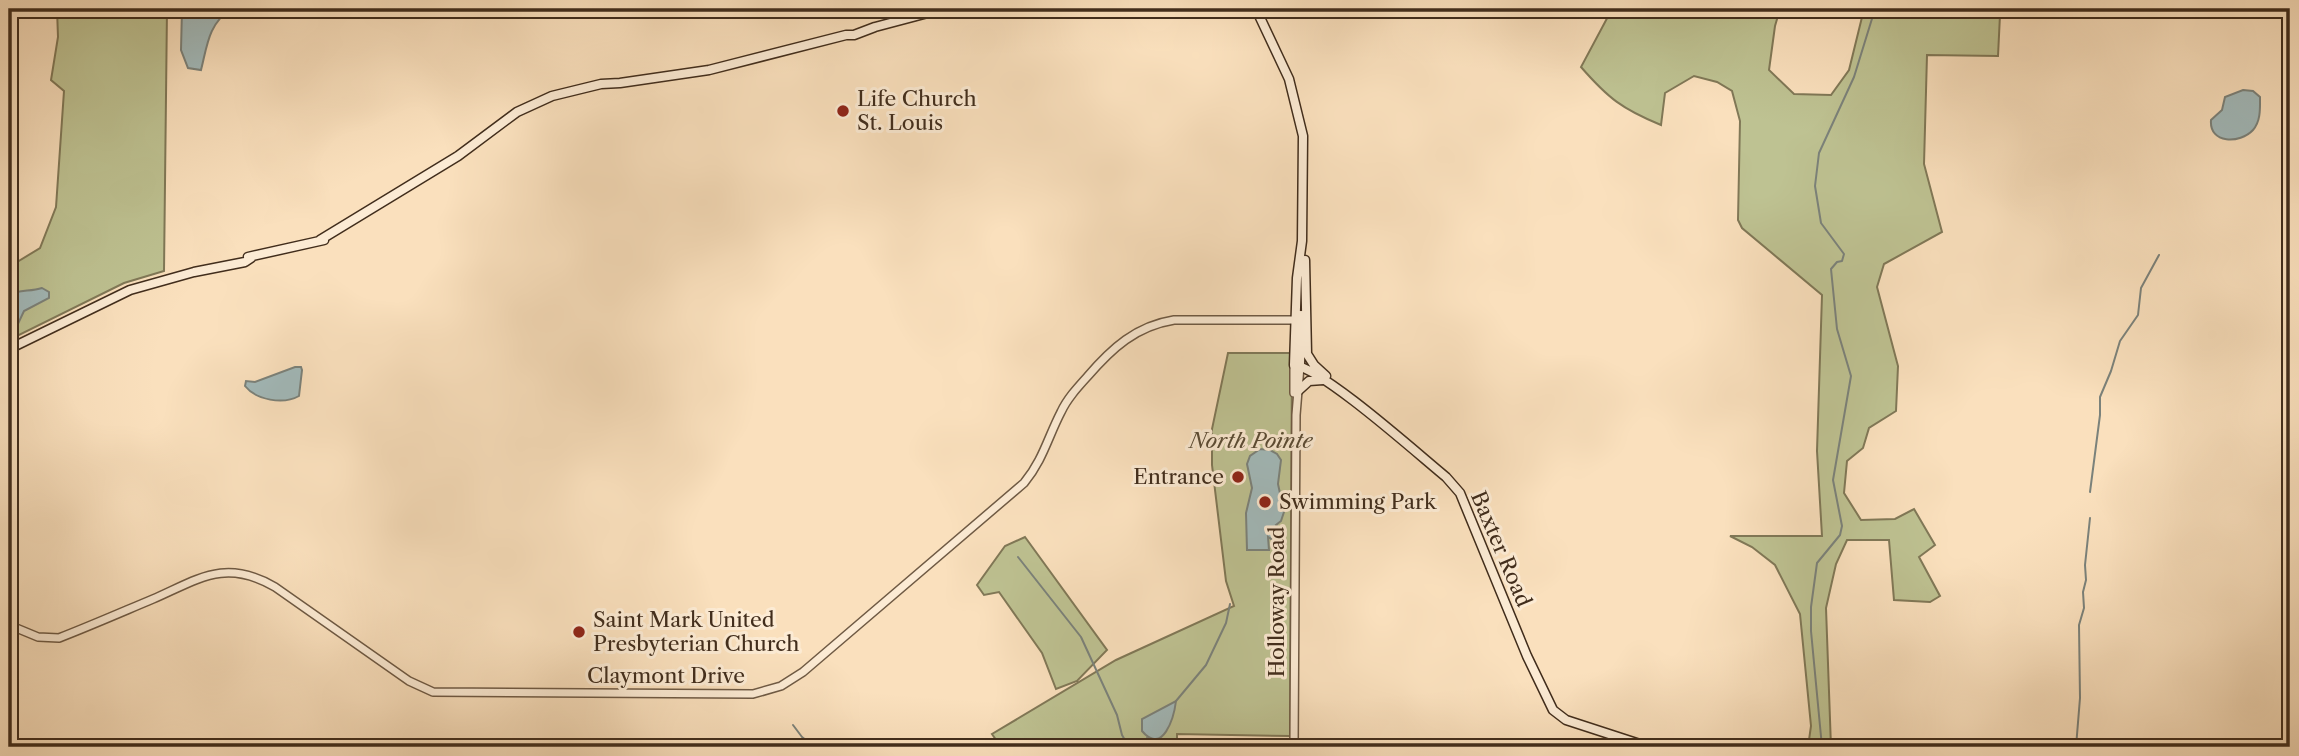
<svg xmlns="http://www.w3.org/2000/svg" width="2299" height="756" viewBox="0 0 2299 756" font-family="'Libre Caslon Text',serif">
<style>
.green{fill:#bec292;stroke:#807857;stroke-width:2}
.water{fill:#a2babb;stroke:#7b827b;stroke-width:2}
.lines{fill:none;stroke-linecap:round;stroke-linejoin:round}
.stream{stroke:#7b827b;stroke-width:2}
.tertiary-casing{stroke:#6f5a44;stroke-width:10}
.secondary-casing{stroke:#412d1c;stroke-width:11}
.tertiary{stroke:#fcebd4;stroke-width:7}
.secondary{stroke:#fcebd4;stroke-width:8}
.poi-dot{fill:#8f2418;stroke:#fcebd4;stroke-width:2.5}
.labels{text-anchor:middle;stroke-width:6;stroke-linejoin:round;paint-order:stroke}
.poi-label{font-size:21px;fill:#412d1c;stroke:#fcebd4;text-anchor:start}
.park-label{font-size:21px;font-style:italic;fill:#5a4b34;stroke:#fcebd4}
.street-label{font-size:21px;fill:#412d1c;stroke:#fcebd4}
</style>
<rect width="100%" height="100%" fill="#fae0bd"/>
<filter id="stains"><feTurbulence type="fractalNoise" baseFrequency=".00286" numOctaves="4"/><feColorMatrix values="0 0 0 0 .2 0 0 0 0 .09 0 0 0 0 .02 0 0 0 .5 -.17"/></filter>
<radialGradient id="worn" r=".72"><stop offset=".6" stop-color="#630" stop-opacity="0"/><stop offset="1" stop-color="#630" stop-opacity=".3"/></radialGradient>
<path class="green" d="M57 9H167L164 271 124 283 9 340V267L40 248 56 207 64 91 51 80 58 37Z
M1612 9H1780L1775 26 1769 70 1794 94 1831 95 1849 70 1864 9H2137L2121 15H2000L1998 56 1927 55 1924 164 1942 232 1884 264 1877 287 1898 366 1896 411 1869 428 1863 448 1847 461 1844 493 1861 520 1895 519 1914 509 1935 545 1919 557 1940 596 1930 602 1894 600 1889 540H1847L1836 564 1826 608 1831 747H1808L1811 726 1800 614 1775 565 1752 547 1730 536H1822L1817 451 1822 295 1742 228 1738 220 1740 121 1732 91 1717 82 1694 76 1665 93 1661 125C1622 109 1608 98 1581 67Z
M1228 353H1292L1290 736 1177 734V747H1001L992 734 1116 660 1234 606 1226 581 1212 465V429Z
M1025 537 1107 650 1077 681 1056 689 1042 653 999 592 984 595 977 585 1005 546Z"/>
<path class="water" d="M182 9H231C208 24 207 47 201 70L188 68 181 50Z
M2243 90 2253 91 2260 97C2260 108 2261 121 2253 130 2240 144 2209 144 2211 120L2222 110 2225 97Z
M42 288 49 292V298L24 311 17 326 9 328V295C19 289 30 292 42 288Z
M295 367H301L302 370 299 396C283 405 256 400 245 386L246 381 255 382Z
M1260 449 1270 450 1277 454 1281 460 1278 484 1284 512 1281 521 1276 525 1282 533 1276 542 1268 537 1269 550H1247L1246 513 1252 488 1247 464 1250 456Z
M1176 701C1174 717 1163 756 1142 731V719Z"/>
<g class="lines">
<path class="stream" d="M2090 492 2100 415V397L2111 371 2120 341 2138 315 2141 288 2159 255
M1018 557 1081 637 1117 715 1122 735 1129 747
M1176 701 1206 665 1226 623 1230 604
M793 725 802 737 815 747
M1142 747 1147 738
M1822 747 1811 631V607L1817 563 1840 535 1842 526 1833 480 1851 376 1837 329 1831 269 1837 262 1842 261 1844 254 1821 223 1815 186 1819 153 1854 77 1875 9
M2076 747 2080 698 2079 625 2084 608 2083 592 2086 580 2085 565 2090 518"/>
<defs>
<path id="tertiary" d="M1294 393V365
M9 625 38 637 59 638C90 626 122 612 153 599 199 579 225 558 275 587L409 681 433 692 753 694 781 686 803 672 1024 483C1043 460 1048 437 1061 412 1067 399 1077 388 1087 377 1112 348 1136 326 1174 320H1300
M1294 747 1296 415 1300 366"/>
<path id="secondary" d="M1256 9 1289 79 1303 136 1302 241 1297 278 1294 365C1322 368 1419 455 1446 477L1460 493 1527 656 1553 710 1566 720 1649 747
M320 240 458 156 517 112 552 96 601 84 620 83 709 70 846 35H854L875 27 943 9
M248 257 324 240
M1305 260 1307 354 1314 365 1326 376
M9 349 130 290 194 272 245 262 251 258
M1300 366 1301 315
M1298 391 1309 381 1323 380"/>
</defs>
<use href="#tertiary" class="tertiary-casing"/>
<use href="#secondary" class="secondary-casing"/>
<use href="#tertiary" class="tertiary"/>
<use href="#secondary" class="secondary"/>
</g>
<g class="poi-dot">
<circle cx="843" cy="111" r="7"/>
<circle cx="1238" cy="477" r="7"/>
<circle cx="1265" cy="502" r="7"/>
<circle cx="579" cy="632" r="7"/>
</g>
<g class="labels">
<g class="poi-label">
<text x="857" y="106">Life Church<tspan x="857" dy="24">St. Louis</tspan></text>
<text x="1224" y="484" text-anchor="end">Entrance</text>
<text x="1279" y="509">Swimming Park</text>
<text x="593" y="627">Saint Mark United<tspan x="593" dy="24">Presbyterian Church</tspan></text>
</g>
<g class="park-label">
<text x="1251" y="448">North Pointe</text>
</g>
<g class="street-label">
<text transform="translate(1501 549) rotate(67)" y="7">Baxter Road</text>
<text transform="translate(1277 602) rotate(-90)" y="7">Holloway Road</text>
<text x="666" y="683">Claymont Drive</text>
</g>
</g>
<rect width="2299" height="756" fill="none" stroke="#fae0bd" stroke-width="35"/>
<rect x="10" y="10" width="2278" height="735" fill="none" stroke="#412d1c" stroke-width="3.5"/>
<rect x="18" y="18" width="2264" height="721" fill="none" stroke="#412d1c" stroke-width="2"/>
<rect width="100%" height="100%" filter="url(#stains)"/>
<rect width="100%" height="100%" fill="url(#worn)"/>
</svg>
